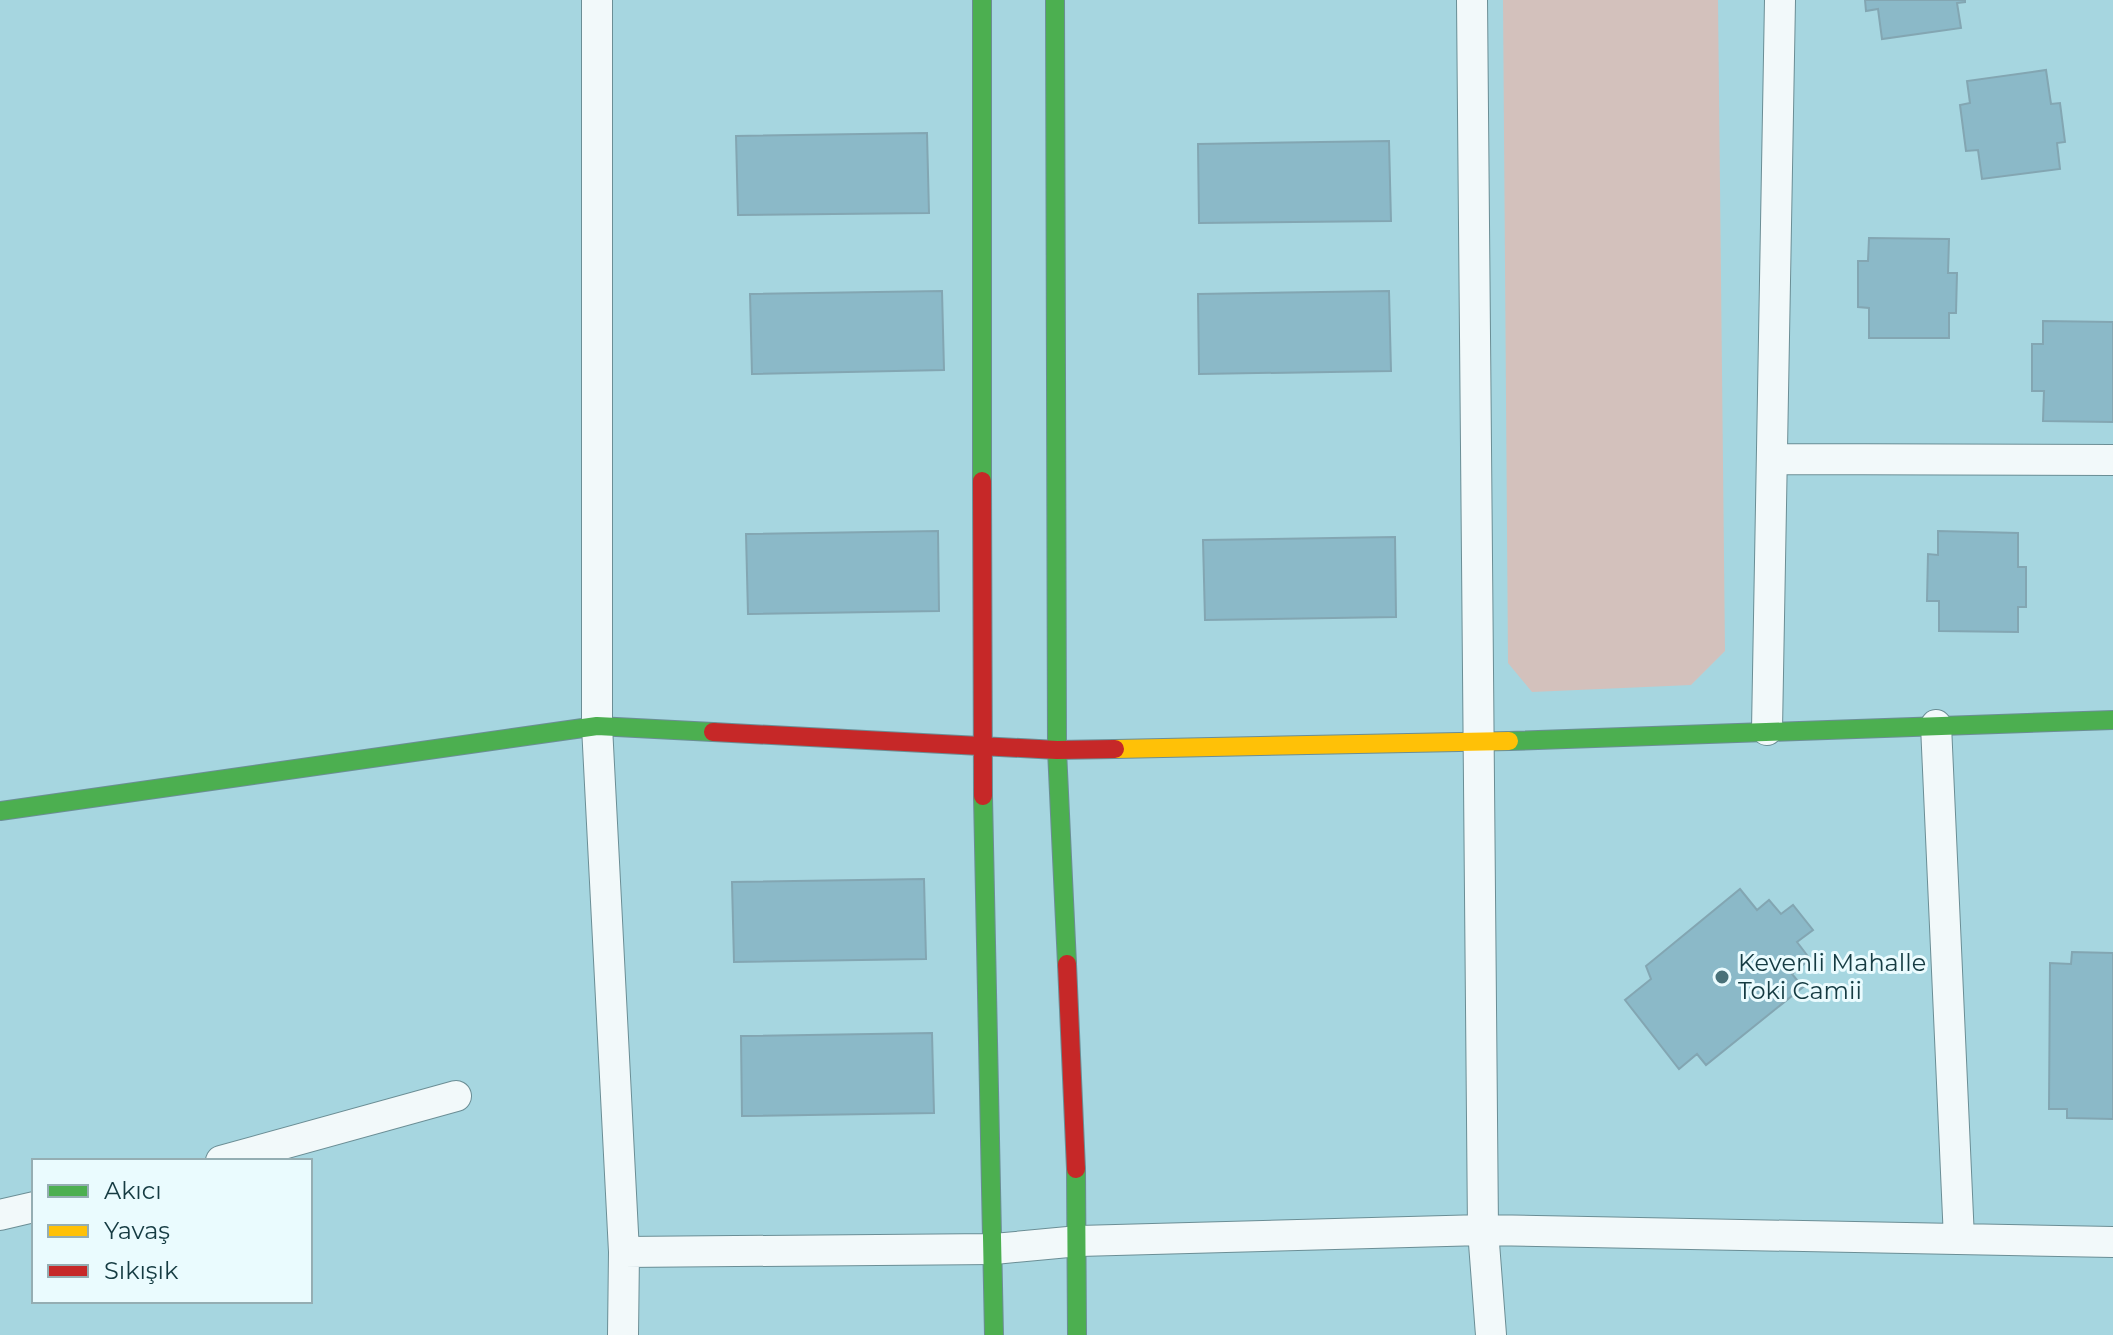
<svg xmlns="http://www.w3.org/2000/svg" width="2113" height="1335" viewBox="0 0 2113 1335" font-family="Montserrat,sans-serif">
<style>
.green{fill:#d3c1bc}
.building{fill:#8bb9c8;stroke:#83a6b2;stroke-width:2}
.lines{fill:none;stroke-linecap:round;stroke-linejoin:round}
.street-casing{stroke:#6b8e95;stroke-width:32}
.fast-casing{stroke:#6b8e95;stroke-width:20}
.slow-casing{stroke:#6b8e95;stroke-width:20}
.jam-casing{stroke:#6b8e95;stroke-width:20}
.street{stroke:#f2f9fa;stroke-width:30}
.fast{stroke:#4caf50;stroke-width:18}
.slow{stroke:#ffc107;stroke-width:18}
.jam{stroke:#c62828;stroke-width:18}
.poi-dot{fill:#487179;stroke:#eafbfe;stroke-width:3}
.labels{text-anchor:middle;stroke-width:6;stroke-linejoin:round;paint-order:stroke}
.poi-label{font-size:24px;fill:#153b42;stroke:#eafbfe;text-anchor:start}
</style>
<rect width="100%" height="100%" fill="#a6d6e0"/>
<path class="green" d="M1503 0H1718L1725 651 1691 685 1532 692 1508 663Z"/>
<path class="building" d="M1865 0H1965V2L1957 3 1961 28 1882 39 1878 9 1866 11Z
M2046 70 2051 104 2060 103 2065 142 2057 143 2060 169 1982 179 1978 150 1966 151 1960 105 1970 103 1967 81Z
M927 133 929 213 738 215 736 136Z
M1389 141 1391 221 1199 223 1198 144Z
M1869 238 1949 239 1948 273H1957L1956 313H1949V338H1869V308L1858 307V261H1868Z
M942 291 944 370 752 374 750 294Z
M1389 291 1391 371 1199 374 1198 294Z
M2043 321 2113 322V422L2043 421 2044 391H2032V344H2043Z
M938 531 939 611 748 614 746 534Z
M1938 531 2018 533V567H2026V607H2018V632L1939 631V601H1927L1928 554 1938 555Z
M1395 537 1396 617 1205 620 1203 540Z
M924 879 926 959 734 962 732 882Z
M1740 889 1757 910 1769 900 1781 914 1793 905 1813 930 1797 942 1810 959 1792 974 1803 987 1706 1065 1697 1054 1679 1069 1625 1000 1651 979 1646 966Z
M2072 952 2113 953V1119L2067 1118V1109H2049L2050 963 2071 964Z
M932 1033 934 1113 742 1116 741 1036Z"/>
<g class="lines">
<defs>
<path id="street" d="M597 0V726L624 1252 623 1335
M1472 0 1483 1230 1491 1335
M1772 459 2113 460
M1936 725 1959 1239
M1767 730 1780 0
M221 1161 456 1096
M0 1215 34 1207
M624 1252 994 1249 1079 1241 1483 1230 2113 1242"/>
<path id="fast" d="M982 0V481
M1055 0 1057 750 1067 964
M1509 741 2113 720
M983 796 994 1335
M0 811 597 726 713 732
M1076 1169 1077 1335"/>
<path id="slow" d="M1115 749 1509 741"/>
<path id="jam" d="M982 481 983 796
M713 732 1057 750 1115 749
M1067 964 1076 1169"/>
</defs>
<use href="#street" class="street-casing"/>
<use href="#fast" class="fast-casing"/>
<use href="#slow" class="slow-casing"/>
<use href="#jam" class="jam-casing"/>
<use href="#street" class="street"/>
<use href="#fast" class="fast"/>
<use href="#slow" class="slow"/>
<use href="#jam" class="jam"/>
</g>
<circle class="poi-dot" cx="1722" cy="977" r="8"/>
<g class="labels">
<g class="poi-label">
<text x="1738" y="971">Kevenli Mahalle<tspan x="1738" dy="28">Toki Camii</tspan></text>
</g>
</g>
<rect x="32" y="1159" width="280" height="144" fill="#eafbfe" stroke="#95aeb3" stroke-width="2"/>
<rect x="48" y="1185" width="40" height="12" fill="#4caf50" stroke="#95aeb3" stroke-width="2"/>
<text x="104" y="1199" font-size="24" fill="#153b42">Akıcı</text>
<rect x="48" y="1225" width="40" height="12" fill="#ffc107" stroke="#95aeb3" stroke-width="2"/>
<text x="104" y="1239" font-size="24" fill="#153b42">Yavaş</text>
<rect x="48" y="1265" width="40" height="12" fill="#c62828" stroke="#95aeb3" stroke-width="2"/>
<text x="104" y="1279" font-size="24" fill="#153b42">Sıkışık</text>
</svg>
